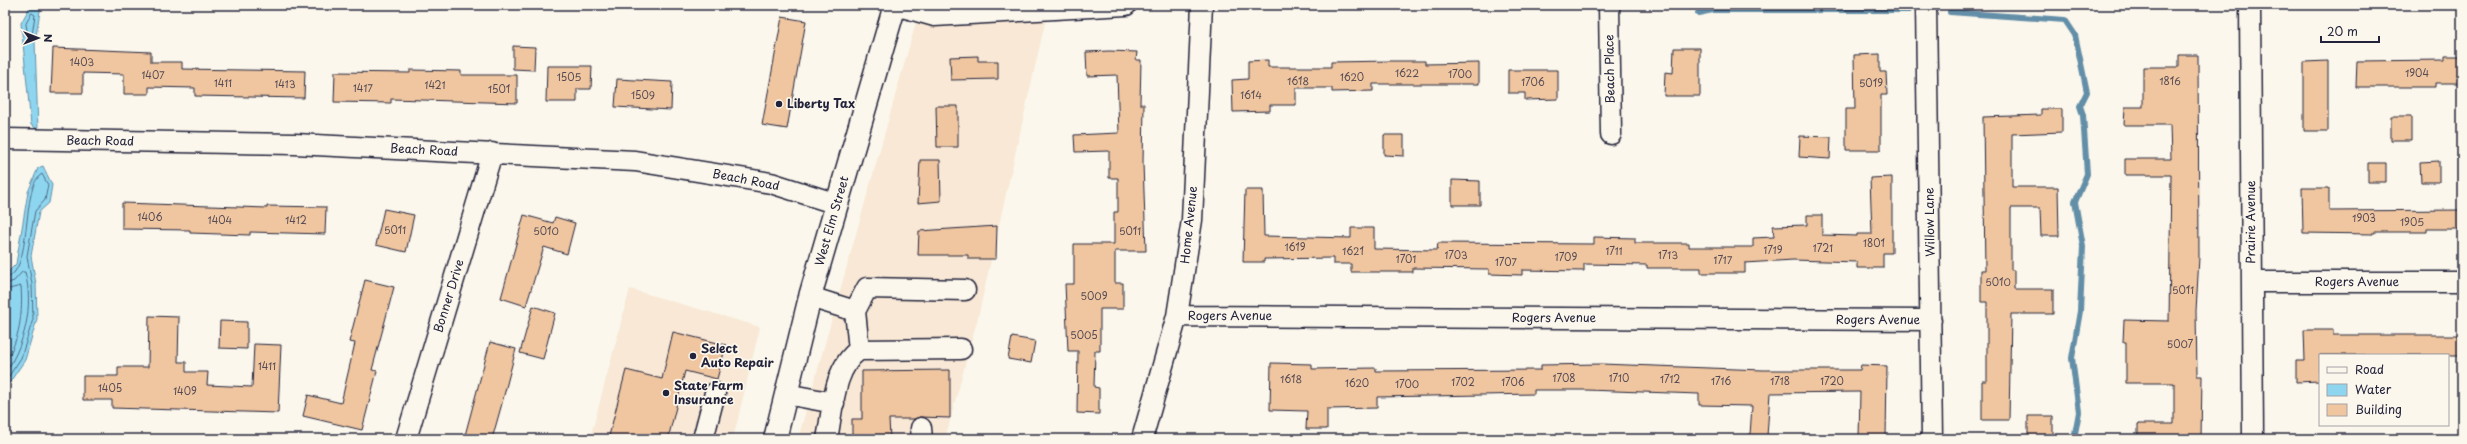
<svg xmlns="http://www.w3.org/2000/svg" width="2467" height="444" viewBox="0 0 2467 444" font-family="'Playpen Sans',sans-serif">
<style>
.built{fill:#f8e8d5}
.water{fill:#8ed6f0;stroke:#638ea8}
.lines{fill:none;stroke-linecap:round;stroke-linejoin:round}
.shore{stroke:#4d6a83;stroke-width:1}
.stream{stroke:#638ea8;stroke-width:6}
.building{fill:#f0c6a0;stroke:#22223b}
.minor-casing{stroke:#22223b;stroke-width:23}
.major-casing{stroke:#22223b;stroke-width:25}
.minor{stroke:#fbf7ec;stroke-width:20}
.major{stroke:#fbf7ec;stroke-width:22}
.poi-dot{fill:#22223b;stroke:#fbf7ec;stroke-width:1.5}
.labels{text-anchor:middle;stroke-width:3.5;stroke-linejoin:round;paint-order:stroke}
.number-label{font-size:10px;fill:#564b54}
.street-label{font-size:12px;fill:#22223b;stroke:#fbf7ec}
.poi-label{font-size:12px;font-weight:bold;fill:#22223b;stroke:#fbf7ec;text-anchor:start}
</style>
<rect width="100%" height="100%" fill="#fbf7ec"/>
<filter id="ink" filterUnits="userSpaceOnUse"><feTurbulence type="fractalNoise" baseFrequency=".025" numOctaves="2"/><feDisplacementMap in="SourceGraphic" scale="8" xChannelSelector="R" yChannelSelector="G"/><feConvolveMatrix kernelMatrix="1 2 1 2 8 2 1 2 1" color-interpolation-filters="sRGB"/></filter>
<g filter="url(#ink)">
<path class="built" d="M921 5H1049L978 317 945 439H798Z
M630 289 760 327 733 439H590Z"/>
<path class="water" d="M31 5H41L35 42 38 129 31 125 21 23Z
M43 166 52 185 49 203 39 212 31 256 36 284 37 319 25 360 5 389V275L16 264 28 192 38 168Z"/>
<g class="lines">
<path class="shore" d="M32 13 35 15 31 42 29 43 26 24Z
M5 278C34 275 20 185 42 174L48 185 45 200 35 211 27 256 32 284 33 319 21 358 5 382
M5 284 14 281 22 272H25C34 307 25 344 5 373
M5 290 21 286C23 312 20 340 5 362"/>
<path class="stream" d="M1950 12 2065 20 2075 35 2087 92 2080 106 2083 115 2087 174 2075 202 2083 246 2080 311 2072 358 2079 412 2074 439
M1698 13 1713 10H1909"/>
</g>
<path class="building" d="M782 17 806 21 787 129 762 125Z
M513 46 535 47 534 70 513 69Z
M53 48 151 52V62H182V69L305 71 304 98 195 96V88L149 87V94H124V74L83 73V93H51Z
M1674 48H1700V96H1664L1665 72 1673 73Z
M1109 51 1137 52 1136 60H1141L1140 104H1144L1143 163 1146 251H1115V283H1123V309H1100V351H1095L1094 387 1099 388V414L1077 413 1078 351H1068L1065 284H1074V244H1114V212H1118V178H1109V151L1075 152 1074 135 1119 133 1117 75 1087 76 1086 52Z
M1880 54V72H1886L1887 95H1881V150H1846V109H1855L1854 55Z
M2179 55H2198L2199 257 2196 311 2197 376H2202L2201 439H2138V424H2174V383H2126V342H2123L2124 320 2169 321 2171 175H2125V159H2171L2170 125H2124L2125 107H2143V67H2179Z
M978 56V61H998V79L951 80 950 57Z
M2445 56H2462V83H2435V87H2356L2357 61 2445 60Z
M1268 60V67H1331V62L1391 61H1425V64L1479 63V84H1373V91L1332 92V88H1296V105H1270V111L1233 112 1232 80 1248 79V61Z
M2328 61V131H2304V62Z
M547 66H592L591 89H577V102H546Z
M410 70 461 71V75H517V103L391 99V103L334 102 335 72 410 73Z
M1508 70H1558V99L1525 100V93H1508Z
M617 79 672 82 671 110 615 107Z
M936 106H958V147H937Z
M2041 109H2062V132L2012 134V187H2058L2059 236H2041L2040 208H2011V270H2014V289H2053V314H2011L2009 420H1982V381H1987V302H1981V270H1985L1983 117 2041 115Z
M2391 116H2411V140H2391Z
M1384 135H1404V156L1384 155Z
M1800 136 1831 137 1830 159 1799 157Z
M920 160H940L941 201 918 203Z
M2439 161V182H2421L2420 162Z
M2368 163H2386V182H2368Z
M1892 177V253H1883V268H1857V262L1793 260 1745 263V273H1701V268H1647V265L1584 264V271L1522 270V275L1489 274V269L1413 268V272H1351V264H1333V258L1264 259V262H1243L1245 190H1263L1264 236 1351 238V228H1374V249L1437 250 1438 243 1594 244V237L1635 238V243H1689V247H1753V238L1774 237 1773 226 1807 225V215H1822V235L1857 236V234H1872L1870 178Z
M1452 180 1480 181V205H1452Z
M2302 188H2329V211L2462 210V229H2427V232H2373V234L2303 233Z
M122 203 267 208V206L326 207 325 234 250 232V235L190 233V230L122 229Z
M384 209 414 215 406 252 376 245Z
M524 215 553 223 555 217 575 223 567 254 544 247 526 306 501 298Z
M997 226 996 259H968V255H918L919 231Z
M365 280 394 287 372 370 377 371 362 430 303 416 308 395 341 403 355 343 349 342Z
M533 306 555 313 543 359 520 353Z
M149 316 179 317 178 362H186V372H208L207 385 252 387 254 344 281 345 278 413 112 408V400H83V376H118V367H148Z
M220 321 247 322V349L219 348Z
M2304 330H2333V335H2462V355H2320V381L2296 382V361H2305Z
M673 332 726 345 717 379 685 371 668 439H622L609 436 626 370 662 379Z
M1012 337 1035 341 1031 363 1008 359Z
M490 342 516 349 501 407 492 439H464Z
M1271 363 1312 364V369L1376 368V371L1541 370V365L1601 364 1763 370H1860L1861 365 1887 366 1886 439H1859L1860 392 1770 393 1767 436 1750 435 1752 406 1699 405V394L1586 390H1534V394L1377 397V408L1327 409V429H1306L1307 411 1270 410Z
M950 370V418L920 417 914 419H889L890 439H852V419H862V371Z
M2028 416H2053V439H2028Z"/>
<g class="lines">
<defs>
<path id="minor" d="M895 5 934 16 1126 5
M1609 5 1611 134
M1926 5 1932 439
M2250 5 2253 439
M5 139 295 144 635 161 771 183 837 204
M2252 282H2462
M810 297 855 311 867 288 965 290
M855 311 859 350 961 349
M1177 316 1931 320
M786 394 834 403
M921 428 922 439
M406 439 492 153
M703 439 715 393
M827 439C833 410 833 368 859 350
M1142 439 1177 316 1192 220 1202 5"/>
<path id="major" d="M775 439 811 293 895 5"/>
</defs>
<use href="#minor" class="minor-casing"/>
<use href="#major" class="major-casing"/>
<use href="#minor" class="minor"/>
<use href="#major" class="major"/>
</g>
</g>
<g class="poi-dot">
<circle cx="779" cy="104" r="4"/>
<circle cx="693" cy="356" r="4"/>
<circle cx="666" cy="393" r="4"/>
</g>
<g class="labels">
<g class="number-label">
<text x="82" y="66">1403</text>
<text x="1407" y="77">1622</text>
<text x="2417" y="77">1904</text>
<text x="1460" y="78">1700</text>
<text x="153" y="79">1407</text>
<text x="569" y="81">1505</text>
<text x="1352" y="81">1620</text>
<text x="1298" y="85">1618</text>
<text x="2170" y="85">1816</text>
<text x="1533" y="86">1706</text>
<text x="223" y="87">1411</text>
<text x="1871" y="87">5019</text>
<text x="285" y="88">1413</text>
<text x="435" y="89">1421</text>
<text x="363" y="92">1417</text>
<text x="499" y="93">1501</text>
<text x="643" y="99">1509</text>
<text x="1251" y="99">1614</text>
<text x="150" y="221">1406</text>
<text x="2364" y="222">1903</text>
<text x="220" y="224">1404</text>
<text x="296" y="224">1412</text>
<text x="2412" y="226">1905</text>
<text x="395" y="234">5011</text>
<text x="546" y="235">5010</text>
<text x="1130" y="235">5011</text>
<text x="1874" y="247">1801</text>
<text x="1295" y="251">1619</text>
<text x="1823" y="252">1721</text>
<text x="1773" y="254">1719</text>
<text x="1353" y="255">1621</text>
<text x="1614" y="255">1711</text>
<text x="1456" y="259">1703</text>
<text x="1668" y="259">1713</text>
<text x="1566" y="261">1709</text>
<text x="1406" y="263">1701</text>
<text x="1723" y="264">1717</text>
<text x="1506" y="266">1707</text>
<text x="1998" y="286">5010</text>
<text x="2183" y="294">5011</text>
<text x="1094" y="300">5009</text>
<text x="1084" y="339">5005</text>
<text x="2180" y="348">5007</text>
<text x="267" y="370">1411</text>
<text x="1564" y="382">1708</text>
<text x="1619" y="382">1710</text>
<text x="1291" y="383">1618</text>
<text x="1670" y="383">1712</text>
<text x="1721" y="385">1716</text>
<text x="1780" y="385">1718</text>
<text x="1832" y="385">1720</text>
<text x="1463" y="386">1702</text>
<text x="1513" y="386">1706</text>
<text x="1357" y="387">1620</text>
<text x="1407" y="388">1700</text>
<text x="110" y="392">1405</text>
<text x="185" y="395">1409</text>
</g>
<g class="street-label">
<text transform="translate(1610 69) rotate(-91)" y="4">Beach Place</text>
<text transform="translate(100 141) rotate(1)" y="4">Beach Road</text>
<text transform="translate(424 150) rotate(3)" y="4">Beach Road</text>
<text transform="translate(746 180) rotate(11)" y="4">Beach Road</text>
<text transform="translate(832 221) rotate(-74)" y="4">West Elm Street</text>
<text transform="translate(1930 222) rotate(-91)" y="4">Willow Lane</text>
<text transform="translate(2251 222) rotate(-90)" y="4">Prairie Avenue</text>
<text transform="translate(1189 225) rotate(-84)" y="4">Home Avenue</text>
<text x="2357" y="286">Rogers Avenue</text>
<text transform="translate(449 296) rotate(-73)" y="4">Bonner Drive</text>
<text x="1230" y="320">Rogers Avenue</text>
<text x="1554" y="322">Rogers Avenue</text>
<text x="1878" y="324">Rogers Avenue</text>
</g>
<g class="poi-label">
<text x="787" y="108">Liberty Tax</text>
<text x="701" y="353">Select<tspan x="701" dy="14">Auto Repair</tspan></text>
<text x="674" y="390">State Farm<tspan x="674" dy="14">Insurance</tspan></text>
</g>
</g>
<rect width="2467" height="444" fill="none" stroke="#fbf7ec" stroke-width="20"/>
<rect x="10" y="10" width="2447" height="424" fill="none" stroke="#22223b" stroke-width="1.5" filter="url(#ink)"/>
<rect x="2319" y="354" width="130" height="72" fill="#fbf7ec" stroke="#a4a2a5"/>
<rect x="2327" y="367" width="20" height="6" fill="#fbf7ec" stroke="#a4a2a5"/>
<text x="2355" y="374" font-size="12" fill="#22223b">Road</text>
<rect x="2327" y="384" width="20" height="12" fill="#8ed6f0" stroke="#a4a2a5"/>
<text x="2355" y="394" font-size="12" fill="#22223b">Water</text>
<rect x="2327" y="404" width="20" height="12" fill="#f0c6a0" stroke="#a4a2a5"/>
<text x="2355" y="414" font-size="12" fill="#22223b">Building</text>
<g transform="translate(38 38) rotate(90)" stroke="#fbf7ec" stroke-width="3" paint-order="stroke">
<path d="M0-3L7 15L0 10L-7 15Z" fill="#22223b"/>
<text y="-6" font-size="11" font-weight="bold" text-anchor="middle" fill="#22223b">N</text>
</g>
<path d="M2321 36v6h58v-6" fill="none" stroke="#22223b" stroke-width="2"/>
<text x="2327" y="36" font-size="12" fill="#22223b" stroke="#fbf7ec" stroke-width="3" paint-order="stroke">20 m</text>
</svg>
